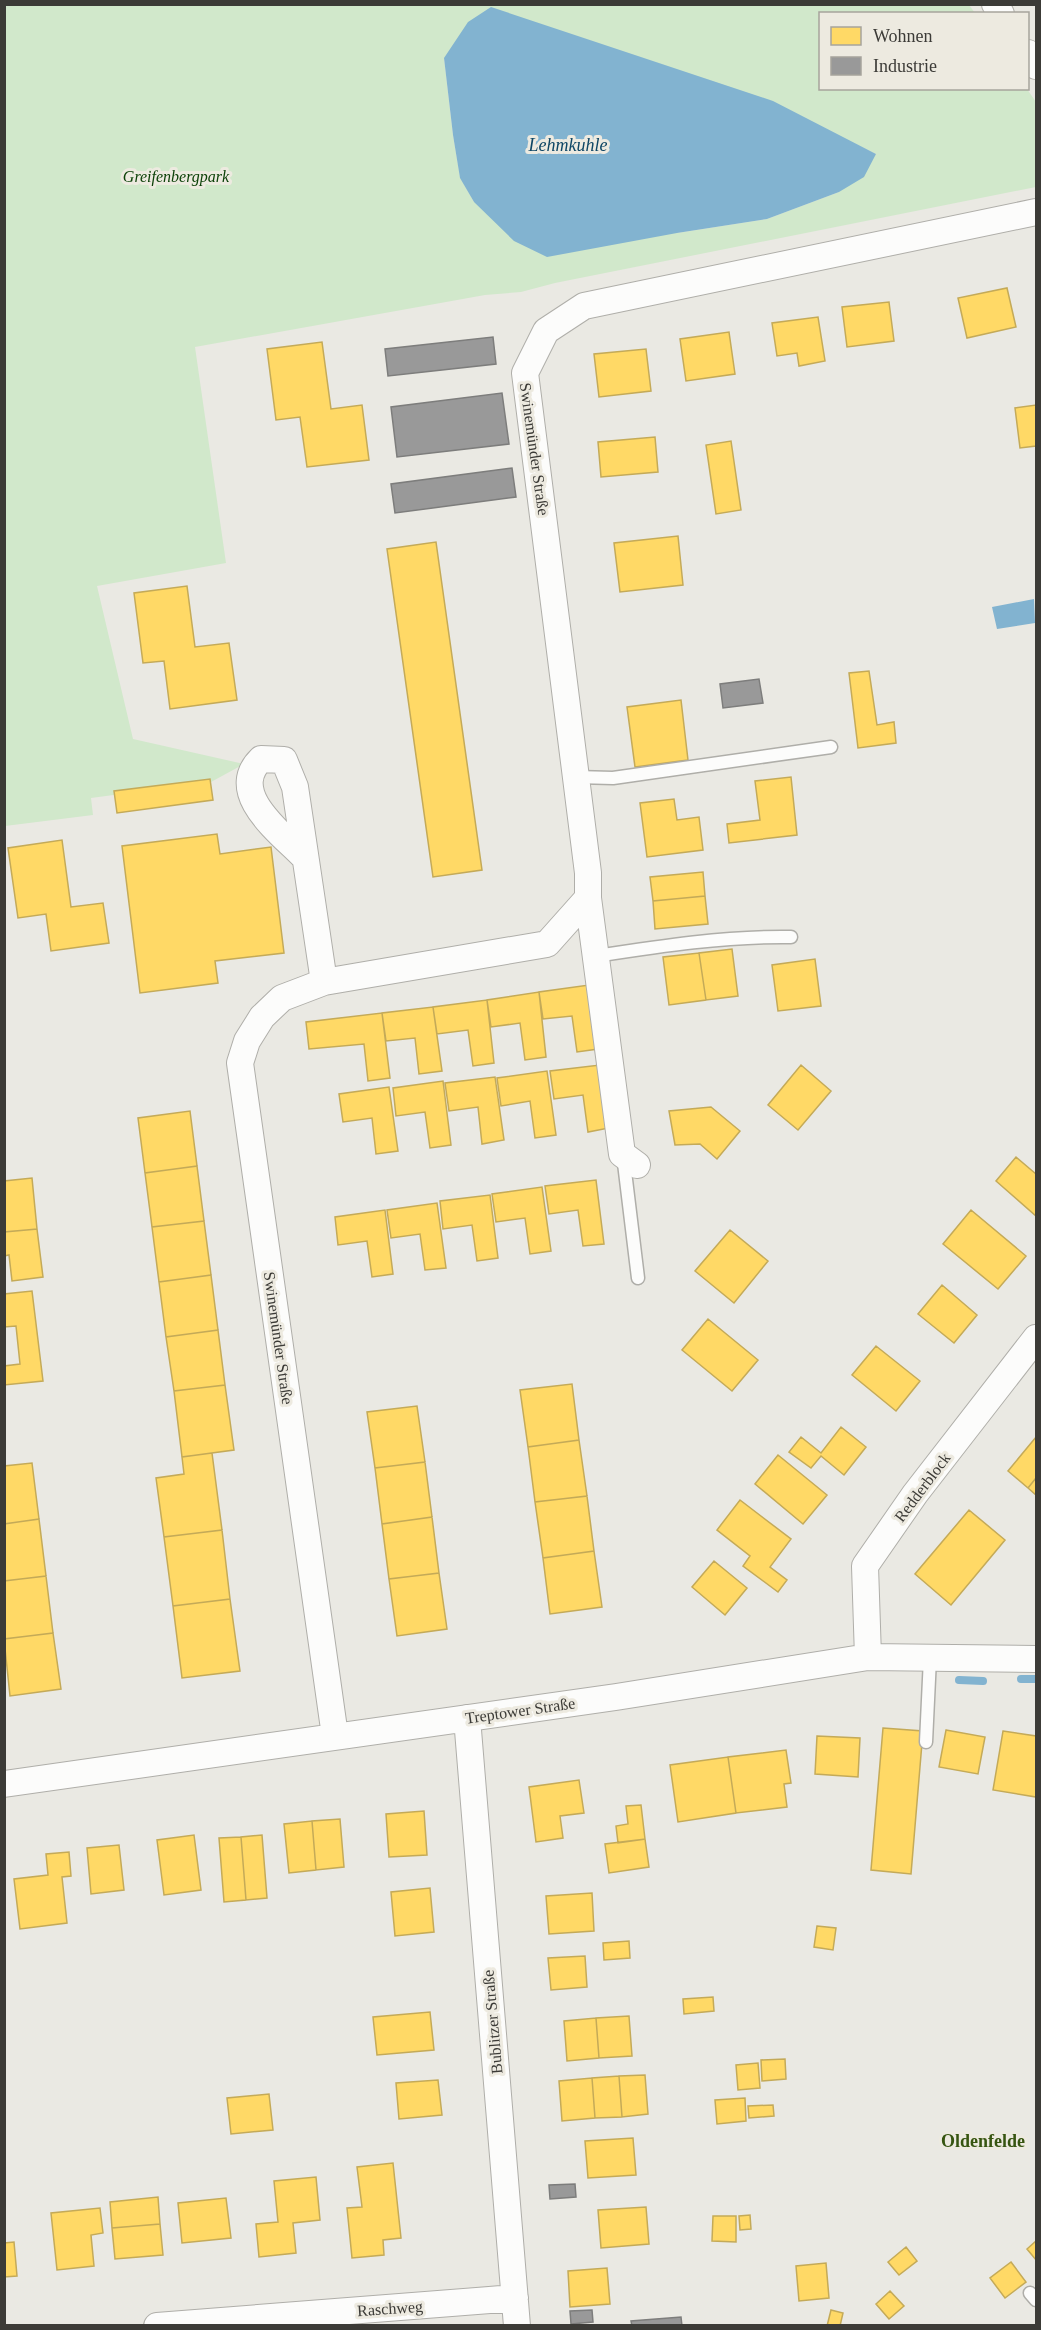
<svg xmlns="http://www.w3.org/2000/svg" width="1041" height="2330" viewBox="0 0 1041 2330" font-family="'Times New Roman',serif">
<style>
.green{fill:#d1e8cb;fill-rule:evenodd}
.water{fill:#82b3d0}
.homes{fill:#ffd966;stroke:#c4aa58;stroke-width:1.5}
.industry{fill:#999;stroke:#7d7d7c;stroke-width:1.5}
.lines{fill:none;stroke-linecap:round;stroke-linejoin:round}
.stream{stroke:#82b3d0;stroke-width:8}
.lane-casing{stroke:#afaea9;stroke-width:15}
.street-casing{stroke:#afaea9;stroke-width:28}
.lane{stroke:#fcfcfb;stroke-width:12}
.street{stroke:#fcfcfb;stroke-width:26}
.labels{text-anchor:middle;stroke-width:6;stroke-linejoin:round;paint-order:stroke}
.park-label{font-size:16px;font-style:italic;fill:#0d4209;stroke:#edeae0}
.street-label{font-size:16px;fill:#3c3b37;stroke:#edeae0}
.water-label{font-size:18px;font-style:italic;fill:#0e4665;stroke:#edeae0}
.neighbourhood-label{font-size:18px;font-weight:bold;fill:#375510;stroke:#edeae0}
</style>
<rect width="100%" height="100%" fill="#eae9e3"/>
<path class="green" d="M4 5H969L975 13 820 14V88L1027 89 1036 102V187L555 283 521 292 485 295 195 347 226 563 97 586 133 739 244 764 211 782 91 798 93 815 5 826ZM444 58 845 139 876 154 839 192 767 219 677 233 474 202 460 177 453 135Z"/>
<path class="water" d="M491 7 773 101 876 154 864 177 839 192 767 219 677 233 547 257 514 241 474 202 460 178 453 135 444 58 468 22Z
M1034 599 1035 623 997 629 992 607Z"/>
<path class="homes" d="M1007 288 1016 327 967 338 958 298Z
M889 302 894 341 847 347 842 307Z
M818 317 825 361 799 366 797 353 777 356 772 323Z
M729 332 735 374 686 381 680 339Z
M322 342 331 409 362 405 369 460 307 467 300 417 276 420 267 349Z
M646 349 651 391 599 397 594 354Z
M1036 405V446L1020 448 1015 408Z
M655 437 658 472 601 477 598 442Z
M731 441 741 510 716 514 706 445Z
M678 536 683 585 620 592 614 543Z
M436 542 482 870 433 877 387 549Z
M187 586 195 647 229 643 237 700 170 709 164 661 143 663 134 593Z
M869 671 877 725 894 722 896 743 858 748 849 673Z
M681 700 688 760 635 767 627 707Z
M791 777 797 835 729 843 727 824 760 820 755 781Z
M210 779 213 800 117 813 114 791Z
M674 799 677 820 699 817 703 850 647 857 640 803Z
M217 834 220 854 271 847 284 953 215 961 218 983 140 993 122 846Z
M62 840 71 907 103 903 109 943 51 951 46 914 18 918 8 848Z
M703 872 705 896 653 901 650 877Z
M705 896 708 924 655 929 653 901Z
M732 949 738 996 706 1000 699 953Z
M699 953 706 1000 669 1005 663 957Z
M815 959 821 1006 778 1011 772 965Z
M589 985 598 1049 577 1052 572 1016 543 1019 539 992Z
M539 992 546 1057 525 1060 520 1023 491 1027 487 1000Z
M487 1000 494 1063 473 1066 468 1030 437 1034 433 1007Z
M433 1007 442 1071 419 1074 415 1038 386 1041 382 1013Z
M382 1013 390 1078 368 1081 364 1044 309 1049 306 1022Z
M600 1065 609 1128 588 1132 583 1095 554 1099 550 1071Z
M801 1065 831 1091 798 1130 768 1105Z
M547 1071 556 1135 535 1138 530 1101 501 1106 497 1078Z
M495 1077 504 1140 482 1144 478 1107 449 1111 445 1083Z
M443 1081 451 1145 430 1148 425 1112 396 1116 393 1088Z
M389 1087 398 1151 376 1154 372 1118 343 1122 339 1094Z
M711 1107 740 1131 717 1159 700 1144 675 1145 669 1111Z
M190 1111 197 1166 145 1173 138 1118Z
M1016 1157 1036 1174V1216L996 1181Z
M197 1166 204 1221 152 1227 145 1173Z
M32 1178 37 1229 5 1232 4 1181Z
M596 1180 604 1244 583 1246 578 1210 549 1214 545 1186Z
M542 1187 551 1251 530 1254 525 1218 496 1222 492 1194Z
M490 1195 498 1258 477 1261 472 1225 443 1229 440 1201Z
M437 1203 446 1268 425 1270 420 1234 391 1238 387 1210Z
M385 1210 393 1274 372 1277 367 1241 338 1245 335 1217Z
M971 1210 1026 1256 998 1289 943 1244Z
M204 1221 211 1275 159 1282 152 1227Z
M37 1229 43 1277 12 1281 9 1255 4 1256V1232Z
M730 1230 768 1261 734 1303 695 1271Z
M211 1275 218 1330 166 1337 159 1282Z
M942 1285 977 1315 954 1343 918 1314Z
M32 1291 43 1381 4 1385V1366L20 1364 16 1326 4 1327V1294Z
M708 1319 758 1360 732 1391 682 1350Z
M218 1330 225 1385 174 1391 166 1337Z
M876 1346 920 1381 896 1411 852 1375Z
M572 1384 579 1440 528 1447 520 1390Z
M225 1385 234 1450 182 1457 174 1391Z
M417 1406 425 1462 375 1468 367 1412Z
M841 1427 866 1447 844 1475 821 1456 811 1468 789 1452 801 1437 821 1453Z
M1036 1437V1478L1028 1488 1008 1471Z
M579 1440 587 1496 535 1502 528 1447Z
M212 1453 222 1530 164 1537 156 1478 184 1474 182 1457Z
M778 1455 827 1495 803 1524 755 1484Z
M425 1462 432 1517 382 1524 375 1468Z
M32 1463 39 1519 4 1524V1466Z
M1036 1478V1495L1028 1488Z
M587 1496 594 1551 543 1558 535 1502Z
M740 1500 791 1539 770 1567 787 1580 778 1592 743 1566 750 1556 717 1530Z
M969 1510 1005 1540 951 1605 915 1574Z
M432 1517 439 1573 389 1579 382 1524Z
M39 1519 46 1576 4 1581V1524Z
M222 1530 230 1599 173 1606 164 1537Z
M594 1551 602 1607 550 1614 543 1558Z
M714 1561 747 1588 725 1615 692 1587Z
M439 1573 447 1629 397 1636 389 1579Z
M46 1576 53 1633 4 1639V1581Z
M230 1599 240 1671 182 1678 173 1606Z
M53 1633 61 1689 10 1696 4 1639Z
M883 1728 923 1731 911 1874 871 1870Z
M946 1730 985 1737 978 1774 939 1767Z
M1003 1731 1036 1736V1797L993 1790Z
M817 1736 860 1738 858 1777 815 1774Z
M786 1750 791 1783 784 1784 787 1807 736 1813 728 1757Z
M728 1757 736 1813 678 1822 670 1765Z
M579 1780 584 1813 560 1816 563 1838 536 1842 529 1787Z
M641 1805 645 1839 618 1843 616 1826 628 1824 626 1806Z
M424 1811 427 1855 389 1857 386 1814Z
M340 1819 344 1867 316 1870 312 1821Z
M312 1821 316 1870 289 1873 284 1824Z
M194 1835 201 1890 164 1895 157 1840Z
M262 1835 267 1898 246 1900 241 1837Z
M241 1837 246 1900 224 1902 219 1838Z
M645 1839 649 1867 609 1873 605 1844Z
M119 1845 124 1890 91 1894 87 1848Z
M69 1852 71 1876 62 1877 67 1923 20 1929 14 1879 48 1875 46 1854Z
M430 1888 434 1932 395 1936 391 1892Z
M592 1893 594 1931 549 1934 546 1896Z
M817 1926 836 1928 833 1950 814 1947Z
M629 1941 630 1958 604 1960 603 1943Z
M585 1956 587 1987 551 1990 548 1958Z
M713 1997 714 2011 684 2014 683 1999Z
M430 2012 434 2050 377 2055 373 2017Z
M629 2016 632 2056 599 2058 596 2018Z
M596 2018 599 2058 567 2061 564 2021Z
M785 2059 786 2079 762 2081 761 2060Z
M758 2063 760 2088 738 2090 736 2065Z
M645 2075 648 2114 622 2117 619 2076Z
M619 2076 622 2117 595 2118 592 2078Z
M592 2078 595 2118 562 2121 559 2081Z
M438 2080 442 2115 399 2119 396 2083Z
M269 2094 273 2130 231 2134 227 2098Z
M745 2098 746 2121 717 2124 715 2100Z
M773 2105 774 2116 749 2118 748 2106Z
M633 2138 636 2175 588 2178 585 2141Z
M393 2163 401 2238 383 2240 384 2255 352 2258 347 2208 362 2207 357 2167Z
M316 2177 320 2220 293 2223 296 2253 259 2257 256 2224 278 2222 274 2181Z
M158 2197 160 2224 112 2228 110 2202Z
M226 2198 231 2238 182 2243 178 2203Z
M646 2207 649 2244 601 2248 598 2210Z
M100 2208 103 2233 91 2235 94 2266 57 2270 51 2213Z
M750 2215 751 2229 740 2230 739 2216Z
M713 2216H736V2242L712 2241Z
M160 2224 163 2255 115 2259 112 2228Z
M1036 2241V2260L1027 2249Z
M14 2242 17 2276 4 2277V2243Z
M906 2247 917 2261 899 2275 888 2262Z
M1011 2262 1026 2282 1005 2298 990 2278Z
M826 2263 829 2298 799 2301 796 2266Z
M607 2268 610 2304 570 2307 568 2271Z
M890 2291 904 2306 889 2319 876 2304Z
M831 2310 843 2313 840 2326H827Z"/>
<path class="industry" d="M493 337 496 364 388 376 385 349Z
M502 393 509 444 397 457 391 407Z
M512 468 516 497 395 513 391 484Z
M759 679 763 703 723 708 720 684Z
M575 2184 576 2197 550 2199 549 2185Z
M592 2310 593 2322 571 2324 570 2311Z
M681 2317 682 2326H632L631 2321Z"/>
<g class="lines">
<path class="stream" d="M1021 1679H1036
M959 1680 983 1681"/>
<defs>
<path id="lane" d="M576 777 613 778 831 747
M596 956C661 946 726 936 791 937
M623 1155 638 1278
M926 1742 930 1658
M1030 2293 1036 2300"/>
<path id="street" d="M995 4 1001 14
M1028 53 1036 66
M304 857C281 833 226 793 261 759L284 760 295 787 324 982
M588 898 622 1154 637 1165
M868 1657 865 1566 915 1494 1036 1338
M467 1718 517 2326
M335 1736 240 1063 247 1041 262 1017 282 998 324 982 547 944 588 898V873L525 373 546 331 584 306 1036 212
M4 1784 616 1697 868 1657 1036 1659
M157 2326 515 2298"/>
</defs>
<use href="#lane" class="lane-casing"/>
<use href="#street" class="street-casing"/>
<use href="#lane" class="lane"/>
<use href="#street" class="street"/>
</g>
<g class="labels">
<g class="park-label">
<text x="176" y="182">Greifenbergpark</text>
</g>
<g class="street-label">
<text transform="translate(535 449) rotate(82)" y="6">Swinemünder Straße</text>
<text transform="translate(279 1338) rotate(82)" y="6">Swinemünder Straße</text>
<text transform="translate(922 1487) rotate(-53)" y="6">Redderblock</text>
<text transform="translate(520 1710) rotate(-8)" y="6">Treptower Straße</text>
<text transform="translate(492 2022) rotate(-95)" y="6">Bublitzer Straße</text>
<text transform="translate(390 2308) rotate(-4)" y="6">Raschweg</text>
</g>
<g class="water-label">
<text x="568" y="151">Lehmkuhle</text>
</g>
<g class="neighbourhood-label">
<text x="983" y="2147">Oldenfelde</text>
</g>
</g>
<rect width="1041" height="2330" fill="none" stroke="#3c3b37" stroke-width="12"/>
<rect x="819" y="12" width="210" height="78" fill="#edeae0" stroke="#a6a49c" stroke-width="1.5"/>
<rect x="831" y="27" width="30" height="18" fill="#ffd966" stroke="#a6a49c" stroke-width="1.5"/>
<text x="873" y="42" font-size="18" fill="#3c3b37">Wohnen</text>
<rect x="831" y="57" width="30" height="18" fill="#999999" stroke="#a6a49c" stroke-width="1.5"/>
<text x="873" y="72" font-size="18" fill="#3c3b37">Industrie</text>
</svg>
